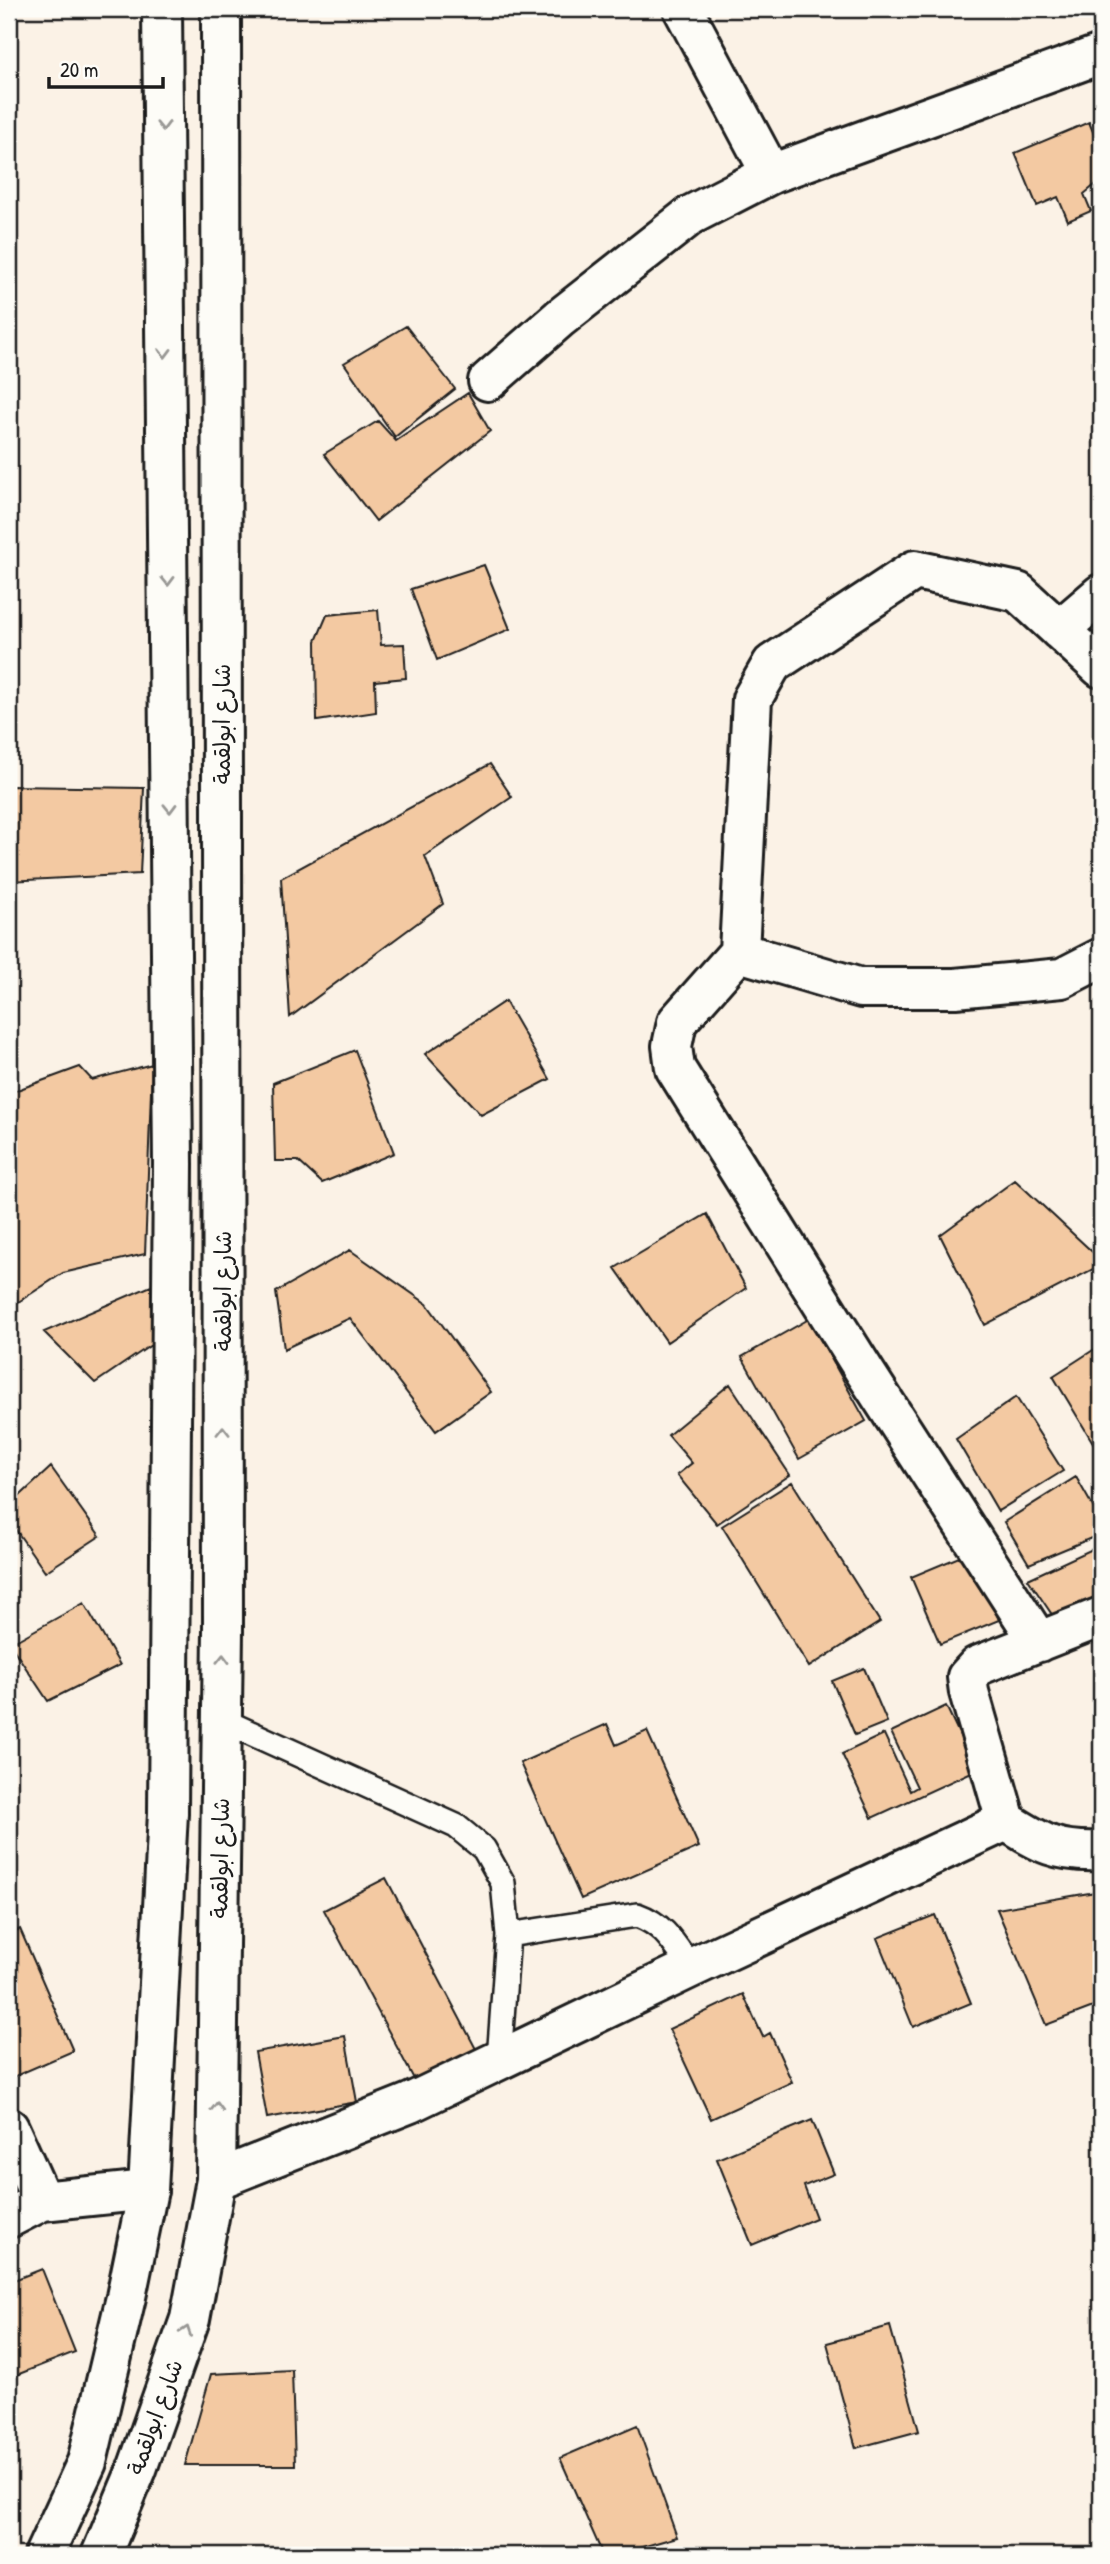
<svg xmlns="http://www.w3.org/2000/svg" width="1110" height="2564" viewBox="0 0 1110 2564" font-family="'Patrick Hand','Playpen Sans Arabic',sans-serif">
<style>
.building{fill:#f3c9a2;stroke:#1c1c1c;stroke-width:2}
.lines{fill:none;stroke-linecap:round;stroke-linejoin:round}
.lane-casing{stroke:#1c1c1c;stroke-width:28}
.street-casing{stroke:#1c1c1c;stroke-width:44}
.secondary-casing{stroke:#1c1c1c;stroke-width:44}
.lane{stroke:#fdfcf7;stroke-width:23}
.street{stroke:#fdfcf7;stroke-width:38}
.secondary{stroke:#fdfcf7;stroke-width:38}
.oneway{stroke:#989794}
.labels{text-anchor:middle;stroke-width:6;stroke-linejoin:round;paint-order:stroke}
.street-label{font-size:23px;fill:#1c1c1c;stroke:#fdfcf7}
</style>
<rect width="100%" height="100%" fill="#fbf2e6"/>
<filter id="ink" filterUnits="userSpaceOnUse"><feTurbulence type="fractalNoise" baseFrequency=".0143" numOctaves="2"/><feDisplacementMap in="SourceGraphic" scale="14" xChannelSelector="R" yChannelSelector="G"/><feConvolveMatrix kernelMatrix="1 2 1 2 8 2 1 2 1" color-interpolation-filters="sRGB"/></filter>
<g filter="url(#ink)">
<path class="building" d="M1089 122 1101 151V180L1084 194 1091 211 1068 221 1058 197 1037 206 1015 153Z
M406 326 455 389 395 437 344 363Z
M468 393 490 431 376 521 324 454 378 421 396 441Z
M484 565 510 629 437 660 411 589Z
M378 610 381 645 404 644 406 678 375 681 376 712 317 721 316 641 327 615Z
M490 764 512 797 425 856 443 904 290 1017 281 878Z
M9 786 144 788 140 874 9 881Z
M505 1001 550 1079 481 1115 425 1054Z
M355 1050 394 1153 322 1183 298 1161H275L273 1083Z
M152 1064 145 1254 63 1273 9 1308V1115L11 1114 9 1093 80 1067 92 1080Z
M1015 1180 1101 1260V1265L985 1325 940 1235Z
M707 1214 746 1288 667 1342 615 1268Z
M350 1250 427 1304 491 1392 436 1431 350 1318 284 1349 276 1292Z
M151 1286V1345L95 1383 44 1332Z
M809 1319 866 1421 799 1459 742 1357Z
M1101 1345V1456L1053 1376Z
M730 1384 790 1475 717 1524 677 1475 692 1463 668 1435Z
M1016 1397 1063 1471 998 1511 956 1439Z
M51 1467 100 1536 45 1572 9 1520V1506Z
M1076 1477 1101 1521V1534L1029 1564 1004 1522Z
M792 1482 880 1622 809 1667 722 1526Z
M1101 1545V1603L1055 1619 1028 1579Z
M971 1552 999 1620 940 1644 911 1577Z
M84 1603 120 1665 48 1701 10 1644Z
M864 1668 887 1722 855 1735 832 1681Z
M946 1706 976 1770 872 1818 842 1754 884 1734 910 1791 917 1787 891 1732Z
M607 1724 616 1745 647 1731 699 1847 581 1899 520 1763Z
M386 1878 476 2049 415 2081 324 1910Z
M1101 1891V2004L1046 2025 997 1909Z
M935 1915 971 2003 913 2027 877 1938Z
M20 1929 73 2051 13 2077 9 2068V1934Z
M743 1994 763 2037 770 2033 792 2082 711 2119 669 2029Z
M345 2036 357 2102 267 2118 255 2052Z
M812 2120 834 2174 804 2186 816 2218 752 2245 717 2159Z
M42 2269 75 2352 9 2378V2282Z
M890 2326 919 2431 856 2448 827 2343Z
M292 2370 295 2465H185L211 2374Z
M637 2425 677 2537 614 2555H603L560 2458Z"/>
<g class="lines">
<defs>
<path id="lane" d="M222 1720 456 1826 484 1849 503 1883 508 1935 499 2060
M508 1935 637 1915C665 1925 674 1944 691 1968"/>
<path id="street" d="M683 9 771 174
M488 381 560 318 691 215 771 174 1101 54
M1059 630 1101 594
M739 952 861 988H955L1062 978 1101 958
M1039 1642 867 1375 675 1068 672 1046 677 1022 739 952 752 699 772 664 915 570 1018 592 1101 668
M1006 1821 969 1692 967 1677 977 1666 1101 1617
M9 2128 42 2201
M216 2180 410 2103 691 1968 1006 1821C1042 1844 1057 1853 1101 1851
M9 2218 42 2201 148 2190"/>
<path id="secondary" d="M44 2555 87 2462 126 2297 148 2190 168 1813 173 1164 162 9
M101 2555 137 2469 190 2319 216 2180 223 1631 221 9"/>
</defs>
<use href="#lane" class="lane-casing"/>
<use href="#street" class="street-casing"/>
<use href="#secondary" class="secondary-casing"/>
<use href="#lane" class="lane"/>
<use href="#street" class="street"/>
<use href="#secondary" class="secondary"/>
</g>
<defs><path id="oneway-chevron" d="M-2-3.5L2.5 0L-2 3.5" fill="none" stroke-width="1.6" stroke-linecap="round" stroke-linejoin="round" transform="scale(1.75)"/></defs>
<g class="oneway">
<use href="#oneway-chevron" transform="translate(163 126) rotate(89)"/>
<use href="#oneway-chevron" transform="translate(165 353) rotate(89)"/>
<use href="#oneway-chevron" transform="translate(168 581) rotate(89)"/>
<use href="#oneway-chevron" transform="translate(170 808) rotate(89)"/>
<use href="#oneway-chevron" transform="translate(223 1431) rotate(-90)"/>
<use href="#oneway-chevron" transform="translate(223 1659) rotate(-89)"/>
<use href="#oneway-chevron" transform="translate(217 2107) rotate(-89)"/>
<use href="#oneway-chevron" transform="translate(186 2331) rotate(-71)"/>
</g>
</g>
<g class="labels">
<g class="street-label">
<text transform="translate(222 724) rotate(-90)" y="8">شارع ابولقمة</text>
<text transform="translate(223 1291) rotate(-90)" y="8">شارع ابولقمة</text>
<text transform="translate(220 1858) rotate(-89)" y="8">شارع ابولقمة</text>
<text transform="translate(155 2417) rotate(-70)" y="8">شارع ابولقمة</text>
</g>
</g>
<rect width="1110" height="2564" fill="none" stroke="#fdfcf7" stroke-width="35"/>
<rect x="18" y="18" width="1075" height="2529" fill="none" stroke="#1c1c1c" stroke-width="2.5" filter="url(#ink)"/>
<path d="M49 77v10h114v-10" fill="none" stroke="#1c1c1c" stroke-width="3.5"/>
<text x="60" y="77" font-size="21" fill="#1c1c1c" stroke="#fdfcf7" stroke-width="5" paint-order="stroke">20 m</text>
</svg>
